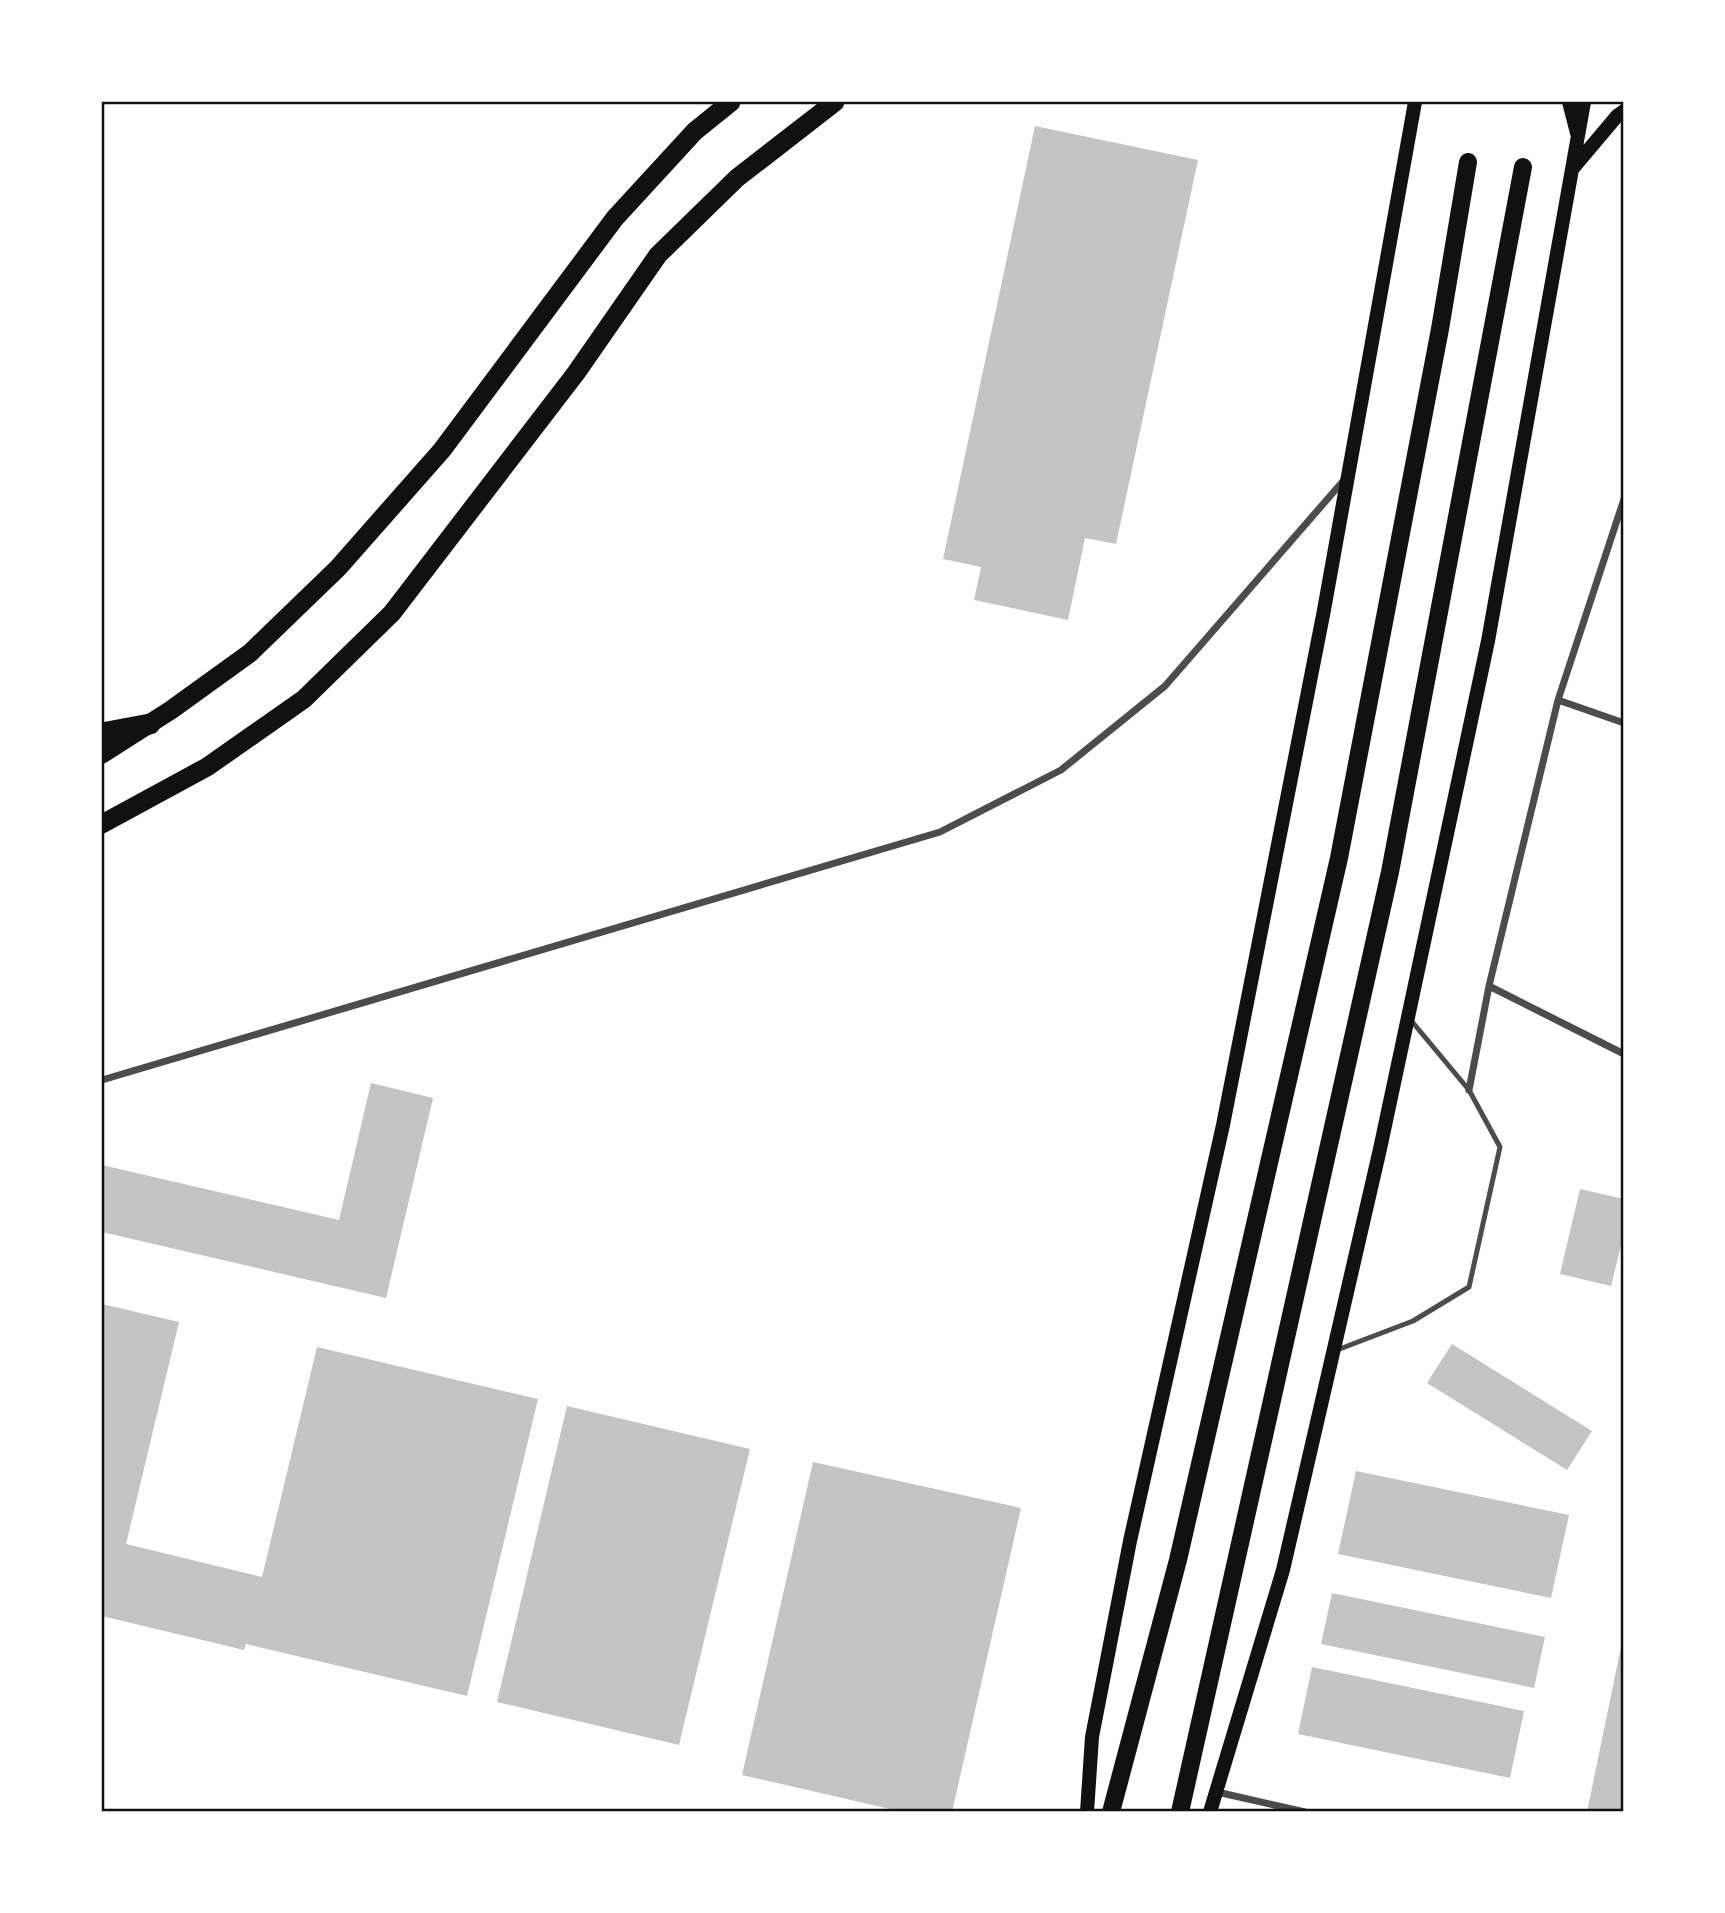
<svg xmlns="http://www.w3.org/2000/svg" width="1725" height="1913" viewBox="0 0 1725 1913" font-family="'Golos Text',sans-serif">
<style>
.building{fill:#c4c4c4}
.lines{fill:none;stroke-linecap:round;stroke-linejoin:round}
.service{stroke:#4c4c4c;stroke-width:5}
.minor{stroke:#4c4c4c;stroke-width:7}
.secondary{stroke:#111;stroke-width:14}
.primary{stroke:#111;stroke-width:18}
.trunk{stroke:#111;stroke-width:19}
.motorway{stroke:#111;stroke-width:21}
.neatline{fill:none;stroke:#111;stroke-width:2.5}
</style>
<rect width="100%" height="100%" fill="#fff"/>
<path class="building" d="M1035 126 1198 160 1116 544 1085 538 1068 620 974 600 981 567 943 559Z
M371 1083 433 1098 386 1298 102 1232V1165L339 1220Z
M1580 1189 1624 1199V1233L1611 1286 1560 1274Z
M102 1304 179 1322 126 1544 262 1577 317 1347 538 1399 467 1696 246 1644 244 1650 102 1616Z
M1452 1344 1592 1431 1567 1470 1427 1383Z
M567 1406 750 1449 679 1745 497 1702Z
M813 1462 1021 1508 952 1812H903L742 1775Z
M1356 1471 1569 1515 1551 1598 1338 1554Z
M1332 1593 1545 1637 1534 1688 1321 1644Z
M1622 1642 1624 1812H1587Z
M1312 1667 1524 1711 1510 1778 1298 1734Z"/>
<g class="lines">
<path class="service" d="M1337 1350 1413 1321 1469 1287 1500 1147 1469 1090 1409 1018"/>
<path class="minor" d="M1558 700 1624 723
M1489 986 1624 1054
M102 1080 940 832 1061 770 1165 686 1344 480
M1469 1090 1489 986 1558 700 1624 499
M1217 1792 1305 1812"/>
<path class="secondary" d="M1569 102 1577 133
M1574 167 1617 116 1624 111
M1087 1812 1092 1737 1130 1541 1223 1125 1324 610 1415 102
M1210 1812 1283 1570 1380 1149 1488 641 1584 102"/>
<path class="primary" d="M1111 1812 1178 1560 1339 858 1440 329 1468 162
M1180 1812 1390 872 1523 167"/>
<path class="trunk" d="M102 754 171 710 250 653 338 568 442 450 615 218 695 131 731 102
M102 824 207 767 304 699 392 613 576 373 658 255 737 178 835 102"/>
<path class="motorway" d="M102 733 150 724"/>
</g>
<rect width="1725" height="1913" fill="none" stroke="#ffffff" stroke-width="206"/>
<rect x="103" y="103" width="1519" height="1707" class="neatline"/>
</svg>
